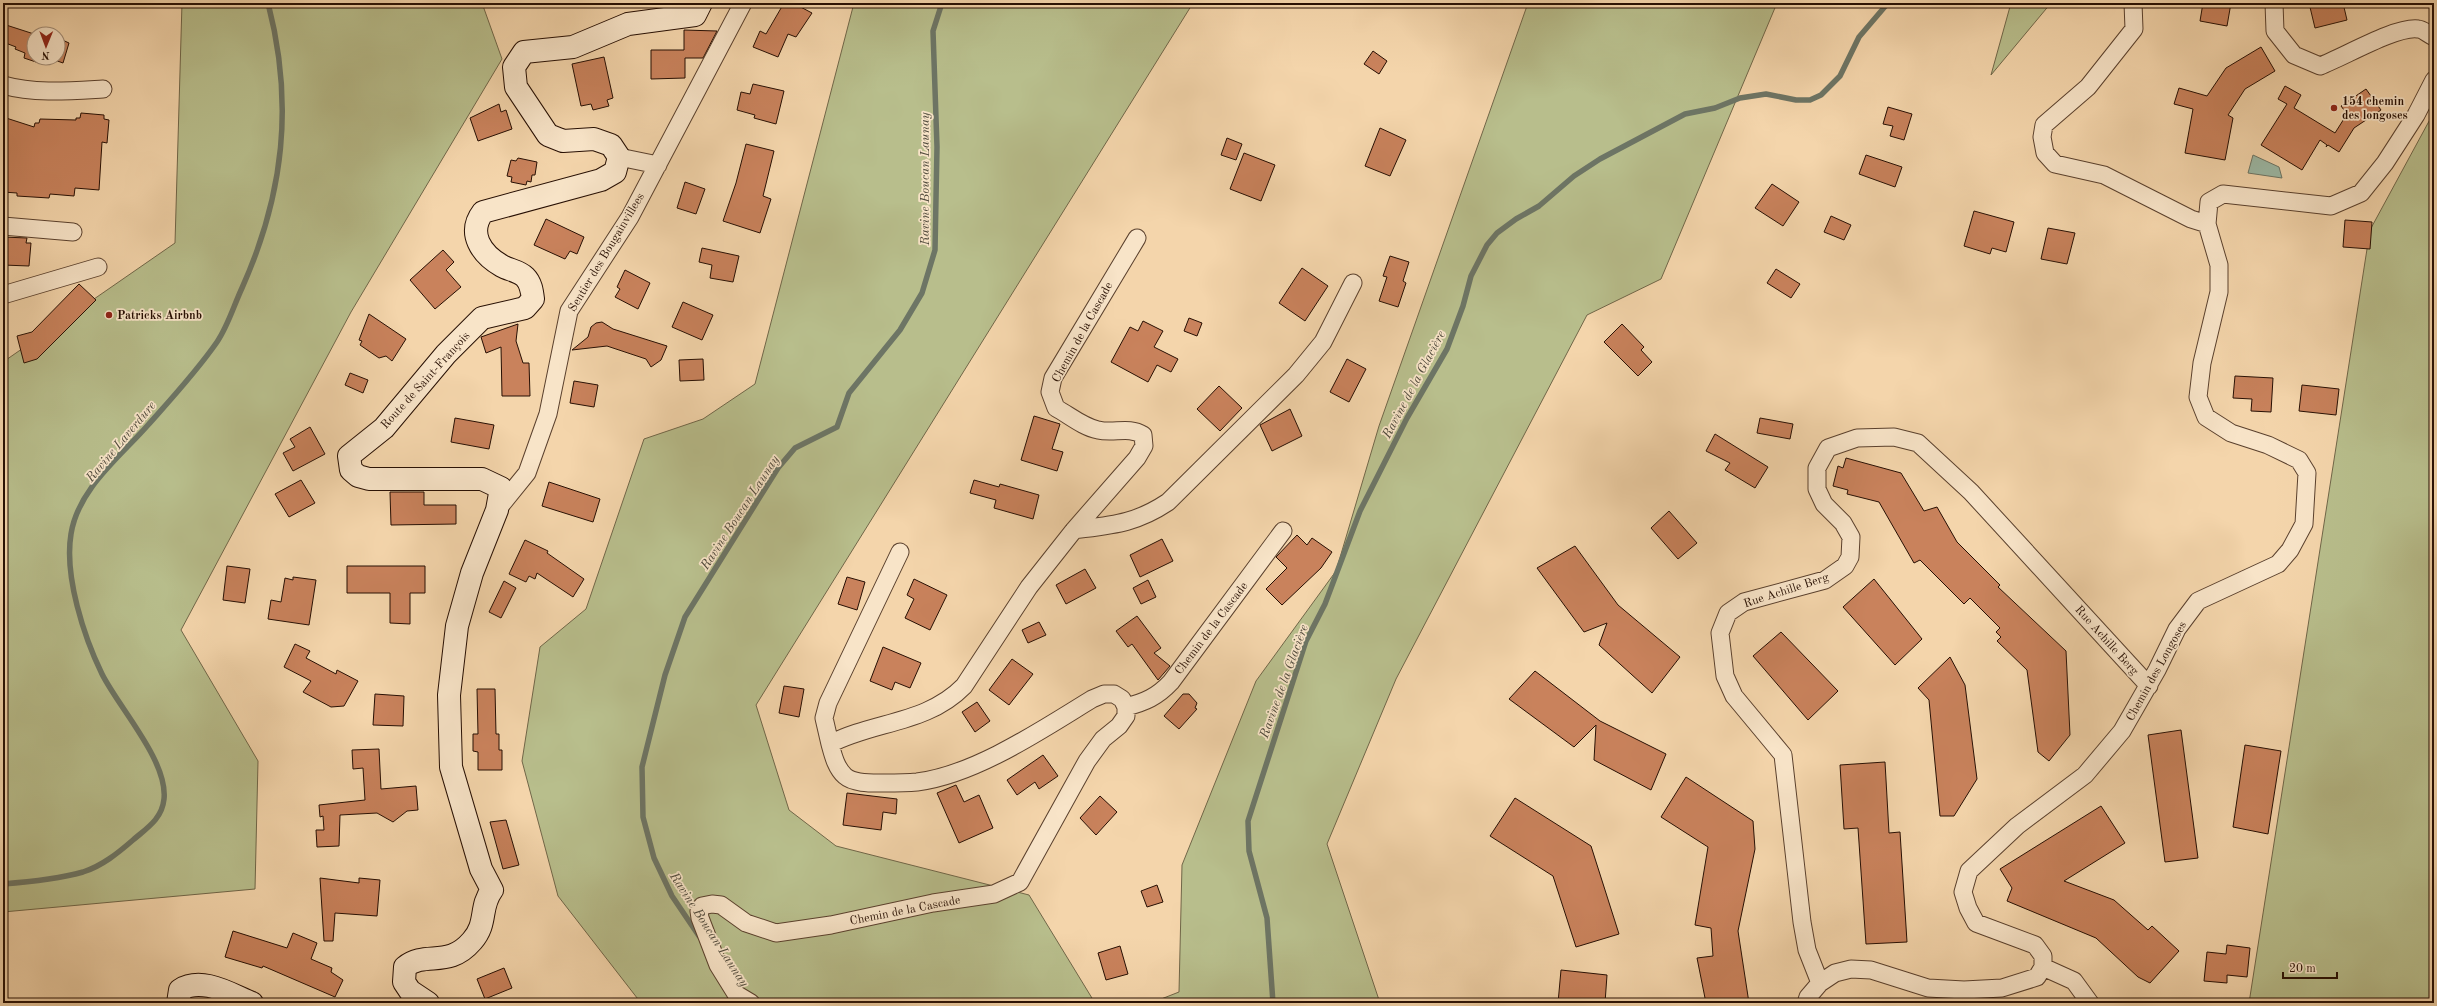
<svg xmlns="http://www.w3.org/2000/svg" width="2437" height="1006" viewBox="0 0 2437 1006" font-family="'Old Standard TT',serif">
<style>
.green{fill:#b8be8c;stroke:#706648}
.water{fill:#9cb9a6;stroke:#6d7565}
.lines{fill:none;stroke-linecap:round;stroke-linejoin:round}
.stream{stroke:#6d7565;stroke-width:5.5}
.building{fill:#c9825c;stroke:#270f03}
.minor-casing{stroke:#5a402d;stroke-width:19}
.secondary-casing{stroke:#270f03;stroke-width:24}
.minor{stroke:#f8e4c8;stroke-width:17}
.secondary{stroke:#f8e4c8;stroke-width:22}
.poi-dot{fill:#8f2418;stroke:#f8e4c8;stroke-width:1.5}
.labels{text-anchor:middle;stroke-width:3.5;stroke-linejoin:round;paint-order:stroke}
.poi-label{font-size:12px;font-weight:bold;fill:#270f03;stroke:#f8e4c8;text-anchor:start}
.street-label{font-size:12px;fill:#270f03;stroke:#f8e4c8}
.water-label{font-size:13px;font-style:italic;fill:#504a3c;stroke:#f8e4c8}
</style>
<rect width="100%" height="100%" fill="#f4d5ab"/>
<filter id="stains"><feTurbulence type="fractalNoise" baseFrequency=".005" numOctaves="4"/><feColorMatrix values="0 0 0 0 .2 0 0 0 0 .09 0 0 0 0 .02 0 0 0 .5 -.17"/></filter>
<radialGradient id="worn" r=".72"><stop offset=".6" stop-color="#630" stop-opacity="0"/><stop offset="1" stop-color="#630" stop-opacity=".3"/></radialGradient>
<path class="green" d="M182 3H482L502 59 351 312 181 630 258 761 255 889 3 912V362L175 243Z
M854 3H1193L756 705 789 810 836 846 1029 895 1095 1003H641L558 896 522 761 540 647 586 609 644 439 703 419 755 384Z
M1528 3H1777L1661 279 1587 315 1396 679 1327 844 1380 1003H1151L1179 992 1182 865 1256 681 1336 571 1379 426Z
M2011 3H2051L1991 75Z
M2434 112V1003H2249L2370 230Z"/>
<path class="water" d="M2253 155 2279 167 2282 178 2248 173Z"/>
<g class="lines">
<path class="stream" d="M3 884C29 882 58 879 83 872 102 866 118 853 133 840 147 828 162 819 164 799 168 761 119 708 102 674 84 637 64 576 71 534 78 489 120 457 148 425 172 398 197 371 217 342 228 326 234 305 242 288 284 194 294 103 268 3
M699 936 672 896 654 858 643 817 642 767 665 675 685 617 778 468 795 448 837 427 849 393 900 330 922 293 935 250 937 147 933 31 942 3
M1273 1003 1267 918 1249 851 1248 821 1306 641 1325 604 1360 511 1407 418 1447 349 1463 306 1471 276 1487 245 1497 233 1516 219 1539 206 1574 176 1600 159 1685 114 1715 108 1740 98 1766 94 1796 100H1810L1821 95 1840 76 1859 37 1888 3"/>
</g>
<path class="building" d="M784 3H793L812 13 796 37 788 34 778 57 753 47 760 31 766 34Z
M2203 3H2231L2227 26 2200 21Z
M2309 3H2343L2347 20 2315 28Z
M3 24 34 34V58H44L42 64 24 58 25 53 15 49 16 47 3 42Z
M684 30 717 31 703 58H685V78L651 79V50H684Z
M58 38 69 43 63 63 49 58H58Z
M2261 47 2275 71 2245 89 2228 115 2233 118 2225 160 2185 153 2193 109 2174 104 2179 88 2207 96 2226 68Z
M1373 51 1387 61 1379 74 1364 64Z
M604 57 613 98 607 100 609 106 593 110 591 104 581 106 572 64Z
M753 84 784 91 776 124 754 118 755 115 737 110 741 92 750 94Z
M2285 86 2301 95 2294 108 2335 133 2347 114 2341 106 2366 89 2381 110 2354 128 2339 152 2328 145 2326 147 2327 145 2320 140 2302 170 2261 145 2287 104 2278 99Z
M499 104 501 112 506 110 512 129 478 141 470 118Z
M1888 107 1912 114 1904 140 1890 136 1893 126 1883 124Z
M81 113 104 115V119L109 120 107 143 102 142 99 190 75 188 74 196 50 194 49 198 17 196V193L3 192V117L34 127 35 123H39L40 119 76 120V118H80Z
M1380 128 1406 140 1390 176 1365 166Z
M1227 138 1242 144 1236 160 1221 155Z
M746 144 774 151 763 196 771 199 760 233 723 221 736 183Z
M1244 153 1275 165 1261 201 1230 189Z
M1866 155 1902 167 1895 187 1859 174Z
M518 158 537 162 535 175H532L531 182 527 181 526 185 511 182 512 177 507 176 511 160 516 161Z
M685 182 705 189 696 214 677 208Z
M1772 184 1799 202 1783 226 1755 208Z
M1974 211 2014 222 2006 252 1992 248 1990 254 1964 246Z
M1831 216 1851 225 1844 240 1824 232Z
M546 219 584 237 577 254 570 251 565 259 534 245Z
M2345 220 2372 222 2370 249 2343 247Z
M2048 228 2075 233 2067 264 2041 259Z
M3 237 27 238 26 243H31L29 266 3 265Z
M702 248 739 256 733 282 710 278 712 265 699 262Z
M443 250 454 262 446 270 461 287 435 309 410 280Z
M1390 256 1409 262 1403 281 1406 283 1398 307 1379 301 1387 277 1383 276Z
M1302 268 1328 286 1305 321 1279 303Z
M1776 269 1800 284 1791 298 1767 283Z
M625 270 650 283 638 309 615 297 620 289 617 287Z
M79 284 96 300 37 359 24 363 17 336 32 332Z
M683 302 713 315 702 340 672 327Z
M369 314 406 339 392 361 386 356 379 358 360 345 362 341 359 340Z
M1189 318 1202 323 1197 336 1184 331Z
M1143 321 1163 331 1154 347 1178 359 1171 372 1157 365 1148 382 1111 362 1130 327 1138 331Z
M602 322 613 329 667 346 661 360 651 367 646 359 607 346 572 350 588 337 591 327 596 323Z
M518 324 516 341 523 363H529L530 396H502L501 347 486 353 481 337Z
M1622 324 1644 347 1641 350 1652 362 1638 376 1604 342Z
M703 359 704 380 680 381 679 360Z
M1347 359 1366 369 1349 402 1330 392Z
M350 373 368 380 363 393 345 385Z
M2235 376 2273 378 2271 412 2251 411 2252 399 2233 398Z
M574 381 598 385 594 407 570 403Z
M2302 385 2339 389 2336 415 2299 411Z
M1219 386 1242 408 1220 431 1197 409Z
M1290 409 1302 436 1272 451 1260 425Z
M1034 416 1060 424 1052 449 1063 452 1057 471 1021 460Z
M455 418 494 425 489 449 451 442Z
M1760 418 1793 424 1790 439 1757 433Z
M310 427 325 454 293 471 283 453 295 447 290 439Z
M1715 434 1768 467 1755 488 1725 470 1730 463 1706 451Z
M1846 458 1901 473 1924 511 1937 507 1957 542 2000 585 1998 587 2066 651 2070 735 2049 761 2038 752 2027 670 1997 641 2001 637 1996 632 2000 628 1970 598 1964 604 1920 560 1914 563 1879 502 1847 494 1848 490 1833 486 1838 466 1843 468Z
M301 480 315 503 289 517 275 494Z
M974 480 999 487 1000 484 1039 495 1033 519 994 508 996 500 970 493Z
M549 482 600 499 593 522 542 506Z
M390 492H424V505H456V524L391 525Z
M1669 511 1697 543 1678 559 1651 528Z
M1297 535 1307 545 1312 538 1332 552 1321 568 1282 605 1266 589 1287 568 1276 557Z
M1162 539 1173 561 1140 577 1130 555Z
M525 540 548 551 547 553 584 579 573 597 537 573 535 579 529 576 526 582 509 574Z
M1575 546 1618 605 1680 657 1652 693 1599 645 1607 623 1584 632 1537 568Z
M227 566 250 569 245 603 223 600Z
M347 566H425V593H410V624L390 623V593H347Z
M1085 569 1096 588 1066 604 1056 585Z
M293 577 316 580 309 625 268 619 271 600 281 602 285 578 293 580Z
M847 577 865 582 857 610 838 604Z
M914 579 947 595 930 630 905 618 914 599 907 595Z
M1874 579 1922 639 1895 665 1843 607Z
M1148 580 1156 597 1141 604 1133 588Z
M504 581 516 588 501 618 489 612Z
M1137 616 1161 648 1154 653 1170 666 1158 680 1132 644 1128 647 1116 631Z
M1039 622 1046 635 1028 643 1022 630Z
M1781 632 1838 691 1808 720 1753 656Z
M295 644 310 651 306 658 336 674 337 670 358 681 344 706 331 707 303 692 311 681 284 667Z
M883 647 921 663 910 688 895 682 892 690 870 681Z
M1950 657 1965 685 1977 779 1954 816H1940L1929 700 1918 688Z
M1012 659 1033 674 1009 705 989 690Z
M1535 671 1600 721 1666 754 1651 790 1594 760 1596 725 1574 747 1509 699Z
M784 686 804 689 799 717 779 713Z
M477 689H495L496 734H499V750H502V770H478V752L473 751V734H478Z
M375 694 404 696 403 726 373 725Z
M1183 694H1189L1197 703 1195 708 1197 709 1179 729 1164 716Z
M977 702 990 721 975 732 962 712Z
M2181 730 2198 858 2165 862 2148 735Z
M2245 745 2281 751 2268 834 2233 827Z
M379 749 381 789 416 786 418 810 407 811 393 822 377 813 340 815 339 846 317 847 316 830H324L323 816 320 817 319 805 365 800 363 768 353 769 352 750Z
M1043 755 1058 776 1039 789 1035 782 1017 795 1007 780Z
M1885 762 1889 833 1900 832 1907 942 1866 944 1858 828 1844 829 1840 765Z
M1686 777 1753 821 1755 849 1738 931 1749 1003H1706L1697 958 1713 956 1711 928 1695 925 1708 847 1661 817Z
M956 785 964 802 979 795 993 828 959 843 937 793Z
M847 793 897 799 896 814 883 812 881 830 843 825Z
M1100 796 1117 812 1096 835 1080 818Z
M1515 798 1591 846 1619 934 1576 947 1553 876 1490 836Z
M2101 806 2125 843 2064 881 2114 900 2148 930 2152 926 2179 951 2150 983 2138 977 2096 938 2007 901 2012 888 2000 869Z
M506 820 519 865 503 869 490 822Z
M320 878 359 883V878L380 880 377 916 335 913 333 941H324Z
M1157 885 1163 902 1147 907 1141 891Z
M233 931 287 948 293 933 317 943 311 959 332 968 331 972 343 980 335 997 263 966 262 968 225 957Z
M2227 945 2250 948 2247 977 2227 975V983L2204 981 2207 952 2226 954Z
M1120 946 1128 974 1106 980 1098 953Z
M504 968 512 988 485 999 477 979Z
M1561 970 1607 975 1605 1003H1558Z"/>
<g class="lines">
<defs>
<path id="minor" d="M2133 3 2134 29 2088 87 2044 125 2042 137 2045 153 2055 164 2104 175 2191 219 2207 224
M2274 3 2275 31 2294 55 2320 66C2344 57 2396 26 2418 29 2423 29 2429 35 2434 37
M3 85C35 94 69 91 103 89
M619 157 658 165
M3 226 73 232
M3 295 98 267
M497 510 527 473 548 414 569 311 630 217 743 3
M1074 530C1112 525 1135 524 1168 502L1296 375 1323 342 1353 283
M1126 707C1145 702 1157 697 1171 682L1283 531
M830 744 824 718 828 703 900 552
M2043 967 2074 981 2090 1003
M1820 983 1807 950 1802 922 1783 755 1734 696 1725 676 1720 633 1728 613 1744 602 1825 580 1845 566 1850 557 1851 537 1843 523 1824 504 1817 489V468L1828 448 1857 438 1894 437 1918 443 1971 492 2149 686
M751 1003 736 994 718 965 700 918 699 911 702 906 712 904 721 905 746 923 776 933 831 925 933 903 994 894 1020 882 1087 761 1103 739 1119 726 1126 716V707L1122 699 1114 694H1104L1092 699C1043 729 975 775 917 782 906 783 895 783 884 783 873 783 854 784 845 776 836 768 833 755 830 744 874 721 927 724 964 686L1029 587 1074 530 1137 458 1144 446 1143 435C1128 426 1114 434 1098 430 1083 427 1069 415 1056 408L1050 392 1053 378 1137 238
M1806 1003 1808 997 1820 983 1835 973 1851 969 1871 970 1928 988 1964 990 2002 988 2037 977 2043 967V956L2035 945 1976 923 1968 908 1963 892 1969 871 2017 826 2085 775 2122 731 2157 670 2177 629 2198 601 2278 564 2290 550 2304 524 2307 473 2299 460 2268 445 2231 433 2206 417 2198 397 2202 363 2219 292V265L2207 224 2209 202 2223 194 2331 206 2361 193 2385 163 2416 115 2434 80"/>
<path id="secondary" d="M178 1003 180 990C202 976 230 994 252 1003
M428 1003 410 991 404 982 405 967C426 950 448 969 472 941 488 923 479 907 492 890L481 869 451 767 449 695 457 626 472 573 497 510 501 488 482 479H369L358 476 351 470 349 456 384 428 446 354 482 318 525 308 533 299C532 291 531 283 525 277 519 271 509 270 502 266 481 254 467 233 483 212L601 180 615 172 619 157 611 145 594 139 563 141 548 135 516 87 514 67 524 52 573 47 628 24 695 15 701 3"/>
</defs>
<use href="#minor" class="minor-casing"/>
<use href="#secondary" class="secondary-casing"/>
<use href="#minor" class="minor"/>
<use href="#secondary" class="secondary"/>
</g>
<g class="poi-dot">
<circle cx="2334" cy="108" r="4"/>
<circle cx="109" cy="315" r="4"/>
</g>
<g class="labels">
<g class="poi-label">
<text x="2342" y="105">154 chemin<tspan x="2342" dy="14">des longoses</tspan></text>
<text x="117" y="319">Patricks Airbnb</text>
</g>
<g class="street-label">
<text transform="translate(606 252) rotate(-59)" y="4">Sentier des Bougainvillees</text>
<text transform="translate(1082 332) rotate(-61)" y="4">Chemin de la Cascade</text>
<text transform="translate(425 380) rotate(-48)" y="4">Route de Saint-François</text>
<text transform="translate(1786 590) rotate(-18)" y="4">Rue Achille Berg</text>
<text transform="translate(1211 628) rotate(-53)" y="4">Chemin de la Cascade</text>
<text transform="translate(2107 640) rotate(48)" y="4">Rue Achille Berg</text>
<text transform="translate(2156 671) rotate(-61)" y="4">Chemin des Longoses</text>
<text transform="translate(905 910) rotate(-11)" y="4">Chemin de la Cascade</text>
</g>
<g class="water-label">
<text transform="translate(924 179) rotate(-90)" y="5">Ravine Boucan Launay</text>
<text transform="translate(1413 384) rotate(-62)" y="5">Ravine de la Glacière</text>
<text transform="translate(120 441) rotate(-50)" y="5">Ravine Laverdure</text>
<text transform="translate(739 512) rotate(-57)" y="5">Ravine Boucan Launay</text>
<text transform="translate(1283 681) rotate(-70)" y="5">Ravine de la Glacière</text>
<text transform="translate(710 929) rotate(57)" y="5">Ravine Boucan Launay</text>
</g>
</g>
<rect width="2437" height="1006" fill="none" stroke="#f4d5ab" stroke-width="16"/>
<rect x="4" y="4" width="2429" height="998" fill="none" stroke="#270f03" stroke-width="2"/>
<rect x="8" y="8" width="2421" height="990" fill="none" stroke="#270f03"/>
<g transform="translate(46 46) rotate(181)"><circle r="19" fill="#f8e4c8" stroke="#a48f79"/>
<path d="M0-3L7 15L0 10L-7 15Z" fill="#8f2418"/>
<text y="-6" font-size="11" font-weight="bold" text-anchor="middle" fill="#270f03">N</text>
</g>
<path d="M2283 972v6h54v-6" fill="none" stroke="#270f03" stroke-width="2"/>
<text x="2289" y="972" font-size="12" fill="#270f03" stroke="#f8e4c8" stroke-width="3" paint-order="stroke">20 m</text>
<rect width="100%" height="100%" filter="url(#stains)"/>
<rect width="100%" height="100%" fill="url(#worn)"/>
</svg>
